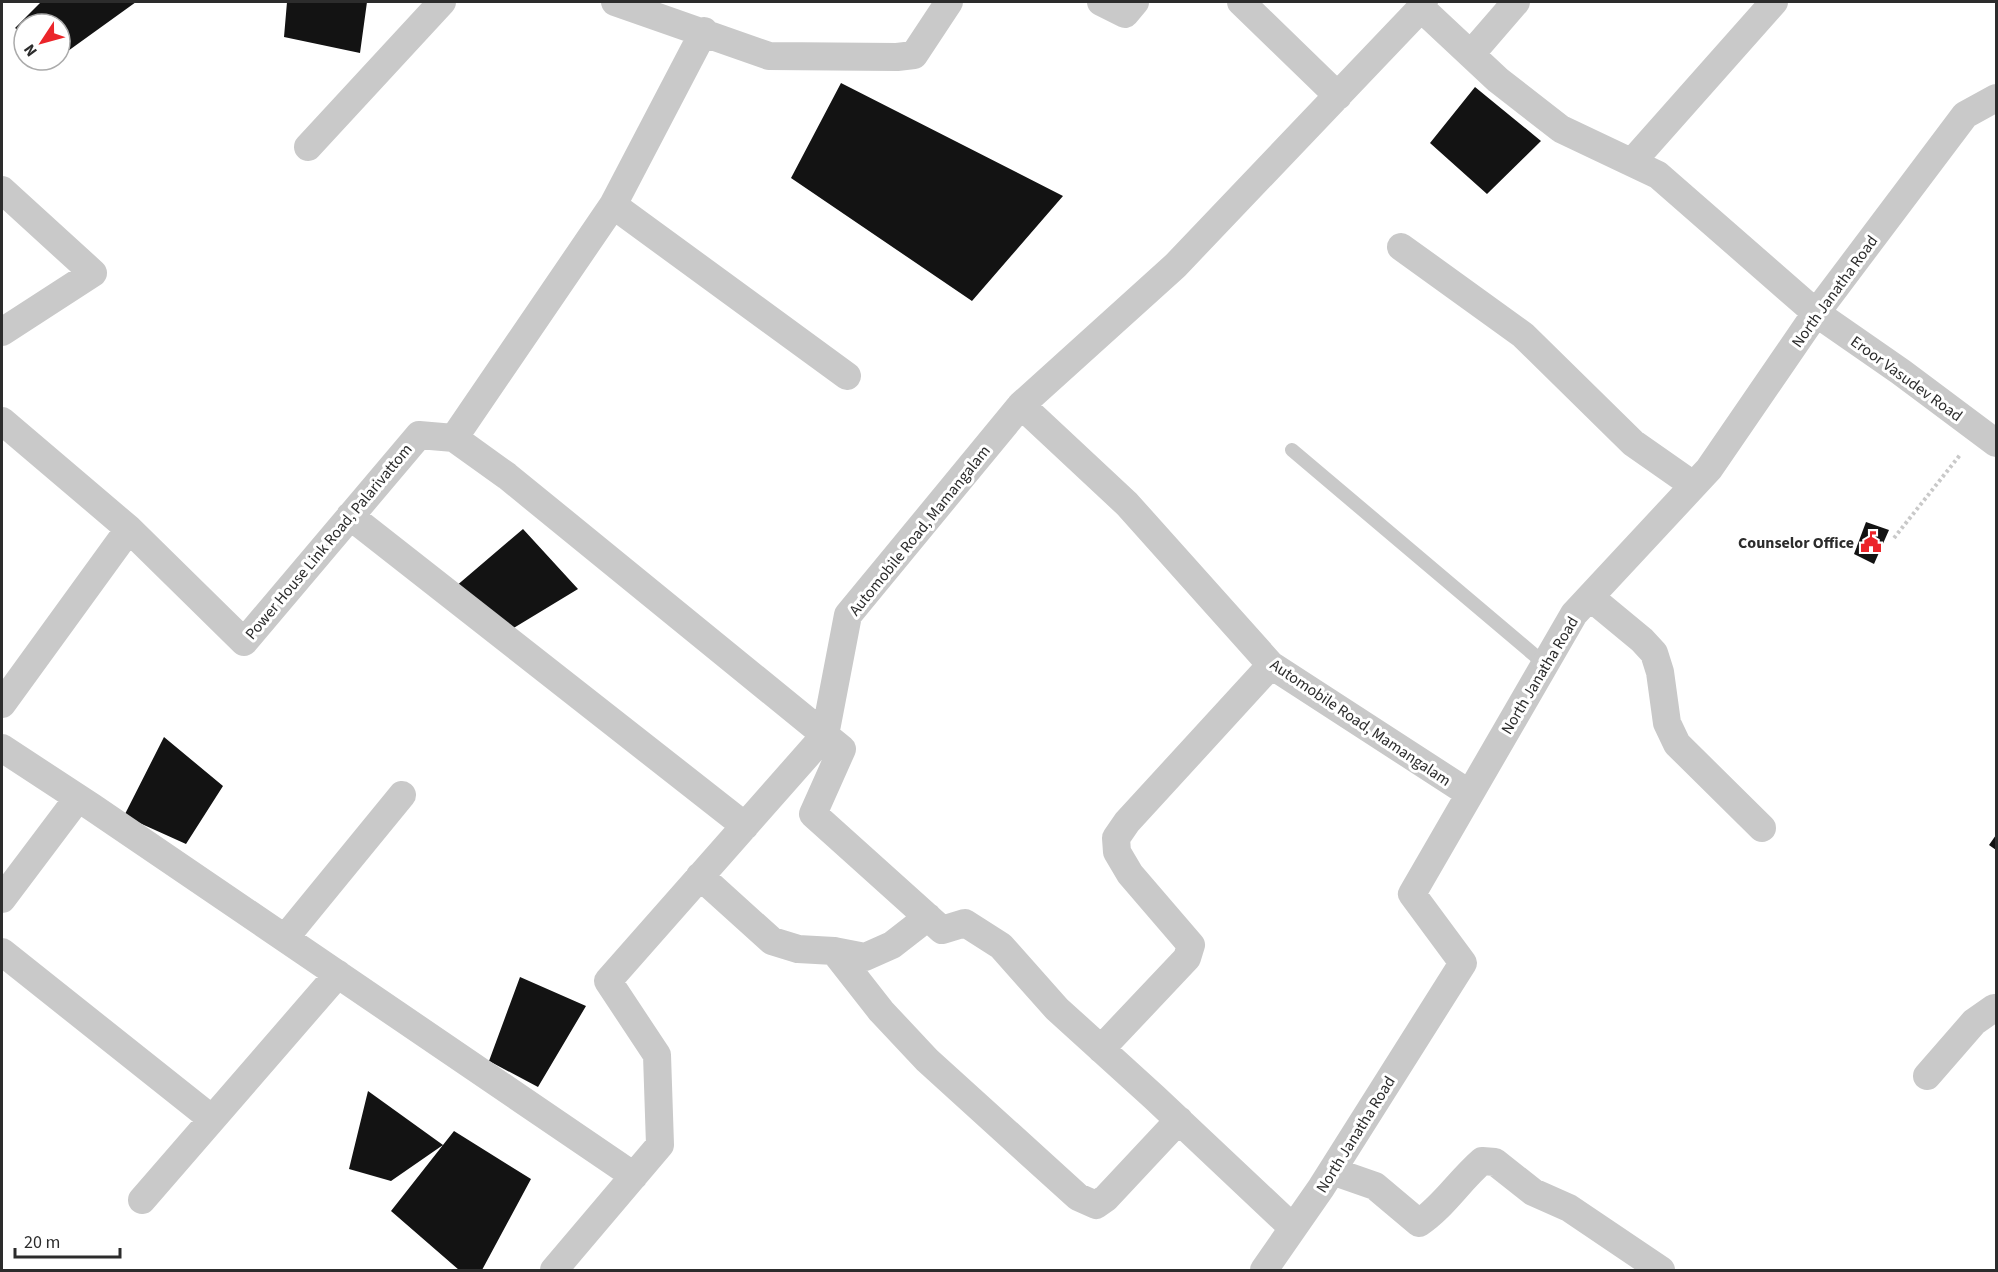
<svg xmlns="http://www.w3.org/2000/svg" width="1998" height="1272" viewBox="0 0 1998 1272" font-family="'Source Sans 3',sans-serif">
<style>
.building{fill:#131313}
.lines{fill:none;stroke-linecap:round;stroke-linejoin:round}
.path{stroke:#c9c9c9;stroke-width:4;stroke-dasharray:3 3;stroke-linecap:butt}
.lane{stroke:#c9c9c9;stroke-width:14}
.street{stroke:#c9c9c9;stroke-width:28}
.labels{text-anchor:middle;stroke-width:6;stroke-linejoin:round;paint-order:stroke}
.street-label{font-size:16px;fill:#2c2c2c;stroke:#fff}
.poi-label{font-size:16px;font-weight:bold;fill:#2c2c2c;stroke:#fff;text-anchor:end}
</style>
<rect width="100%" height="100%" fill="#fff"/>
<path class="building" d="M41 2H136L61 56 60 24H24V34L15 28Z
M287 2H367L360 53 284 37Z
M841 83 1063 196 972 301 791 178Z
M1475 87 1541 141 1487 194 1430 143Z
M1866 522 1889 530 1874 564 1854 554Z
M523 529 578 589 512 629 455 587Z
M164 737 223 786 186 844 124 816Z
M1996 835V850L1989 845Z
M520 977 586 1006 538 1087 489 1061Z
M368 1091 443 1145 391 1181 349 1169Z
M454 1131 531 1179 482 1270H459L391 1211Z"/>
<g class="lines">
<path class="path" d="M1894 538 1960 455"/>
<path class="lane" d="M1292 450 1545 664"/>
<path class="street" d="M615 2 769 56 897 57 914 55 949 2
M1101 2 1125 14 1135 2
M1241 2 1338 96
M1421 8 1498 80 1561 129 1658 175 1816 313 1901 372 1996 443
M1471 54 1516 2
M308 147 442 2
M1632 162 1774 2
M2 190 93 273 2 332
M613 205 847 376
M1401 247 1523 335 1633 443 1693 485
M1021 405 1175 266 1421 8 1424 2
M2 421 129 529
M454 438 507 476 842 749 813 814 942 930 965 923 1001 946 1057 1009 1154 1097 1293 1228
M350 516 745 826
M1590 597 1642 640 1654 653 1660 672 1667 723 1677 744 1762 828
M2 704 129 529 244 642 419 435 454 438 613 205 704 31
M2 748 92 807 634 1176
M700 876 772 941 798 949 834 951 865 957 892 945 928 917
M2 899 78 798
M285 938 402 795
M834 951 881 1011 927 1060 1078 1197 1096 1205 1106 1198 1179 1120
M2 952 212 1119
M1101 1049 1187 958 1191 945 1130 874 1117 852 1116 838 1127 822 1271 665
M1927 1076 1974 1022 1994 1008H1996
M1332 1171 1375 1186 1419 1223C1443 1207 1459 1181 1482 1161L1495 1162 1533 1192 1569 1208 1661 1270
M142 1200 338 974
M554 1270 660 1145 657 1055 608 981 825 735 848 615 1021 405 1127 504 1271 665 1470 794
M1264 1270 1321 1188 1463 963 1412 894 1574 614 1709 469 1816 313 1965 115 1996 98"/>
</g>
<defs>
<symbol id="civic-bare" viewBox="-9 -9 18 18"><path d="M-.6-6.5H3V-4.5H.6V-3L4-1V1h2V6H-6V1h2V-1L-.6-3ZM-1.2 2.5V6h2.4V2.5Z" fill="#eb252a" stroke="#fff" stroke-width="2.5" paint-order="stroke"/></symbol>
</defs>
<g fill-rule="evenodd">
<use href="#civic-bare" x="1856" y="527" width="30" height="30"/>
</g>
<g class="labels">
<g class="street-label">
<text transform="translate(1834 291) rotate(-54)" y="6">North Janatha Road</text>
<text transform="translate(1907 378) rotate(36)" y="6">Eroor Vasudev Road</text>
<text transform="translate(919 530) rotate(-51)" y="6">Automobile Road, Mamangalam</text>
<text transform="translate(328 541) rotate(-50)" y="6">Power House Link Road, Palarivattom</text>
<text transform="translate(1539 675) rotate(-59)" y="6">North Janatha Road</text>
<text transform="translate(1361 722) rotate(34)" y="6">Automobile Road, Mamangalam</text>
<text transform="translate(1355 1134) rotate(-58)" y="6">North Janatha Road</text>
</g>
<g class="poi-label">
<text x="1854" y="548">Counselor Office</text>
</g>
</g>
<rect width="1998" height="1272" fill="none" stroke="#2c2c2c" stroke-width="6"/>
<g transform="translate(42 42) rotate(234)"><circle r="28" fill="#ffffff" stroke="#ababab" stroke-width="1.5"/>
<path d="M0-4.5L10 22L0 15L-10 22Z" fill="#eb252a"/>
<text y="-9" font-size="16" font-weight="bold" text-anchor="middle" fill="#2c2c2c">N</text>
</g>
<path d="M15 1248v9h105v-9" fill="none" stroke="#2c2c2c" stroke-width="3"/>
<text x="24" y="1248" font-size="18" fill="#2c2c2c" stroke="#ffffff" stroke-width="4.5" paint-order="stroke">20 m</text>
</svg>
